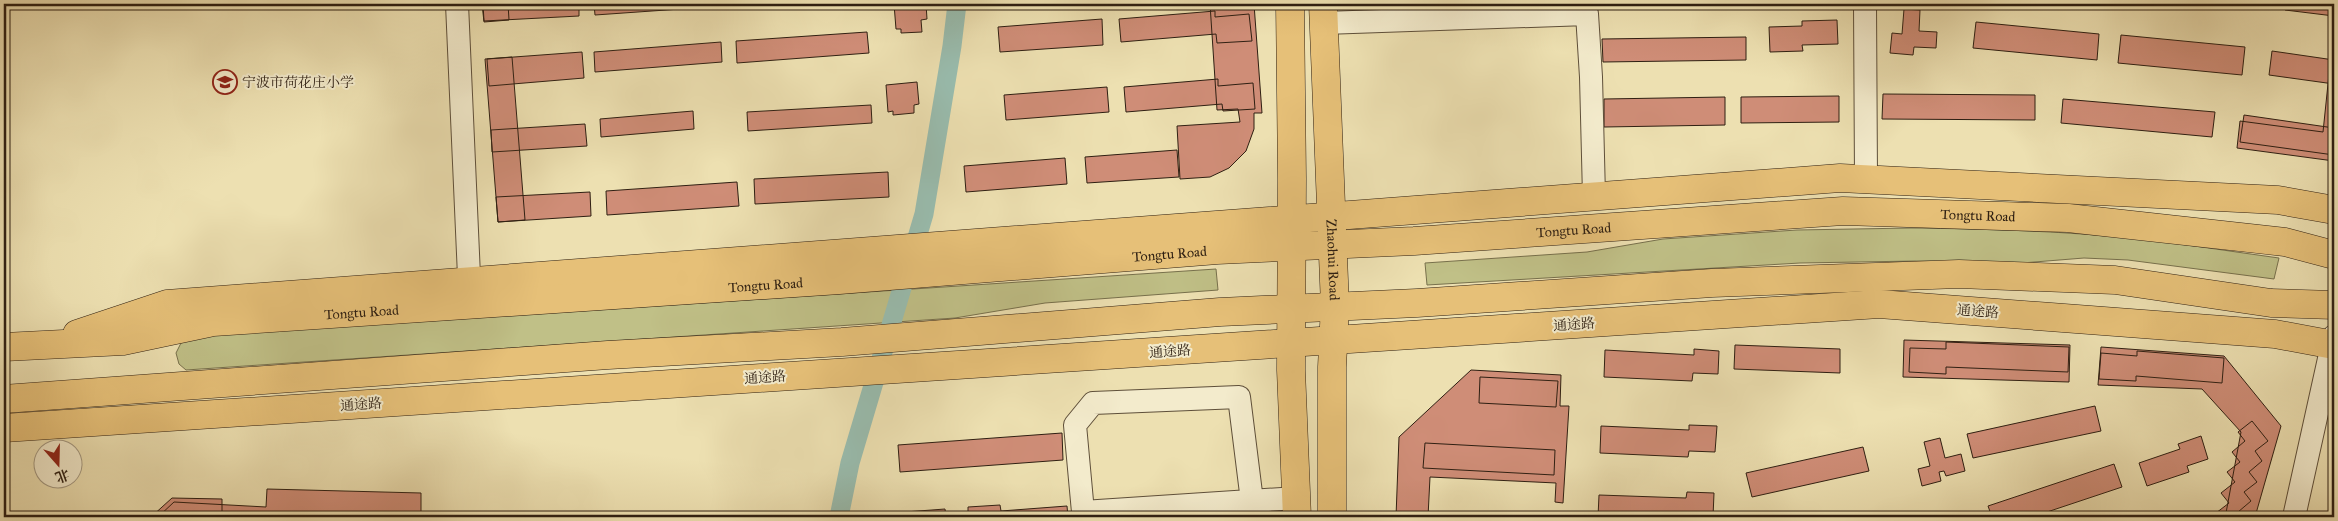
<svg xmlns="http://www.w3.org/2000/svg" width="2338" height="521" viewBox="0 0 2338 521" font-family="'IM FELL Great Primer','Noto Serif SC',serif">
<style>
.green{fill:#c0c087;stroke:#77704c}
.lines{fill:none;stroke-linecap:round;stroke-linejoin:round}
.canal{stroke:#99bdaf;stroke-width:19}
.building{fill:#cf8d77;stroke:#2e1f12}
.minor-casing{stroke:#5e4f3a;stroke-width:24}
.major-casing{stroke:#2e1f12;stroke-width:29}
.minor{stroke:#f3ebcc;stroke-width:22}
.major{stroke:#e6c078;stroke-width:28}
.labels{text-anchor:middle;stroke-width:4;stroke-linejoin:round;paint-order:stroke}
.poi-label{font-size:14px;fill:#2e1f12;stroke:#f3ebcc;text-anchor:start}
.street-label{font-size:14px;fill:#2e1f12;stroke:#f3ebcc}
</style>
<rect width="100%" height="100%" fill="#ede0b1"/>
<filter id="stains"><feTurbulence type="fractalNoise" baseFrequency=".004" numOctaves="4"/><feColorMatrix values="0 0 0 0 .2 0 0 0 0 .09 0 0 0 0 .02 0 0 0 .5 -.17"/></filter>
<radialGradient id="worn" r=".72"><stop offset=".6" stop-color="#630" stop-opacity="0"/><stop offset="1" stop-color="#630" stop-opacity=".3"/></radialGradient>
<path class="green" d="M1911 228C1990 229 2069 231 2147 240 2191 245 2235 252 2279 258L2274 279 2128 260 2084 258 2022 263 1915 261 1800 263 1427 285 1425 263 1587 252 1663 239 1797 230Z
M1216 269 1218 290 1045 303 955 318 186 370 179 364 176 353 182 341 202 336Z"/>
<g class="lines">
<path class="canal" d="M839 517 850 463 924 214 952 46 957 4"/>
</g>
<path class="building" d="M482 4H508L509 20 484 22Z
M483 4H579V16L484 21Z
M594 4H723V6L595 15Z
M894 4H926L927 19 921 20 922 32 901 33V29H896Z
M1210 4H1254L1262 113H1254V129L1246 151 1229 168 1210 177 1180 179 1177 126 1240 122 1238 109 1217 110Z
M2207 4H2265V9Z
M2286 4H2334V16L2285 10Z
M1904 9 1920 10 1919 31 1937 32 1936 48 1914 47 1913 55 1890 53 1892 33 1902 34Z
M1215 11V17L1249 14 1252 41 1217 43 1216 34 1121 42 1119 19Z
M1102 19 1103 45 1000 52 998 27Z
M1837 20 1838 44 1802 45 1803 51 1770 52 1769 27 1802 26V21Z
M1976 22 2099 34 2097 60 1973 48Z
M867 32 869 53 737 63 736 41Z
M2121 35 2245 47 2242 75 2118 63Z
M1746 37V60L1603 62 1602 39Z
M721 42 722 62 595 72 594 52Z
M2272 51 2334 60V84L2269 75Z
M582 52 584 78 489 86 487 59Z
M2331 55H2334V161L2237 148 2240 121 2323 132Z
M512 57 525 220 498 222 485 59Z
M1218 79V86L1253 83 1255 109 1223 111 1222 104 1126 112 1124 87Z
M917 82 919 104 914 105V113L893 115V111L888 112 886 85Z
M1107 87 1109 112 1006 120 1004 95Z
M1883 94 2035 95V120L1882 119Z
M1839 96V122L1741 123V97Z
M1725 97V125L1604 127V99Z
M2063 99 2215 112 2212 137 2061 123Z
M871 105 872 123 748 131 747 112Z
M693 111 694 129 601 137 600 119Z
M2244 115 2334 128V155L2240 142Z
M585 124 587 146 492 152 491 130Z
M1177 150 1179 177 1087 183 1085 157Z
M1065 158 1067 184 966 192 964 166Z
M888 172 889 197 755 204 754 179Z
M737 182 739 206 607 215 606 191Z
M590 192 591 216 498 222 496 197Z
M1904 340 2070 345 2069 382 1903 377Z
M1946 342 2069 347 2068 372 1946 367V374L1909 372 1910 348 1946 349Z
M1735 345 1840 349V373L1734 369Z
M2101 347 2224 356 2281 426 2255 517H2221L2226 513 2241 432 2202 389 2098 385Z
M1694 349 1719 351 1718 374 1693 373 1692 381 1604 377 1605 350 1694 355Z
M2137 351 2224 358 2222 383 2136 376V381L2099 379 2101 353 2137 356Z
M1471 370 1561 375 1560 406H1569L1563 503 1555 502 1556 483 1430 477 1428 517H1396L1399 437Z
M1480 377 1558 381 1556 407 1479 403Z
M2095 406 2101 431 1973 458 1967 434Z
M2252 421 2268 441 2255 451 2262 461 2249 472 2257 482 2244 492 2251 501 2238 512 2242 517H2219L2216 513 2229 503 2221 493 2235 482 2227 472 2240 462 2232 452 2245 441 2238 432Z
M1689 425 1717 426 1715 452 1689 451 1688 457 1600 453 1601 426 1689 430Z
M1062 433 1063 460 900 472 898 445Z
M2201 436 2208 459 2187 466 2189 472 2147 486 2139 463 2180 449 2178 444Z
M1940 438 1945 458 1961 454 1965 471 1946 476 1944 471 1939 472 1941 481 1922 486 1918 469 1930 466 1924 442Z
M1425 443 1555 450 1554 475 1423 468Z
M1863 447 1869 471 1752 497 1746 473Z
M2114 464 2122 487 2032 517H1992L1988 506Z
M267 489 421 493V517H158L174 502 266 507Z
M1687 492 1714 493 1713 517H1598L1599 495 1686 498Z
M172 498 222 499V517H151Z
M1000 505 1001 511 1067 506 1068 517H968V507Z
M945 509 946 517H879L878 514Z"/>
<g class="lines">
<defs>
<path id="minor" d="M457 4 470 299
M1865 4 1866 179
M1324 23 1587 14 1591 77 1594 196
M1252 501 1239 397 1093 403 1075 425 1083 512 1297 498
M2294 517 2334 336"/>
<g id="major">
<path d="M1290 4 1292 179 1291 370 1297 517"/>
<path id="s1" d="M1323 4 1335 306 1332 367V517"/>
<path d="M77 334 167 304 1840 178 2278 200 2334 210"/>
<path id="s2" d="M4 347 123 341 213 322 839 280 1217 250 1414 241 1843 211 2068 218 2285 242 2334 255"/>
<path d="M4 399 608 355 842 342 1220 312 1417 303 1712 283 1959 274 2115 280 2271 303 2334 305"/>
<path d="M4 428 1879 304 2275 334 2334 345"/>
</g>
</defs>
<use href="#minor" class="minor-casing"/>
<use href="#major" class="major-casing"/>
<use href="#minor" class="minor"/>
<use href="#major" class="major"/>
</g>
<defs>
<symbol id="school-ring" viewBox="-11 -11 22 22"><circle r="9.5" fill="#f3ebcc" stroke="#8f2418" stroke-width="1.5"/><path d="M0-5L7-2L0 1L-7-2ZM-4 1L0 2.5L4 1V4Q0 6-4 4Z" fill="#8f2418"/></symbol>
</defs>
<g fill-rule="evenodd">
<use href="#school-ring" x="211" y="68" width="28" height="28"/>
</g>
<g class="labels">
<g class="poi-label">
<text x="242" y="87">宁波市荷花庄小学</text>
</g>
<g class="street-label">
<text dy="5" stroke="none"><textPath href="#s2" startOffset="1980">Tongtu Road</textPath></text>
<text dy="5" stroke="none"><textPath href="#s2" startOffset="1575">Tongtu Road</textPath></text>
<text dy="5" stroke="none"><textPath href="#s2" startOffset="1170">Tongtu Road</textPath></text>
<text dy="5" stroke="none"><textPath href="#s1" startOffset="256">Zhaohui Road</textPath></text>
<text dy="5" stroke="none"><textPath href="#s2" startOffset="765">Tongtu Road</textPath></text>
<text transform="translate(1978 311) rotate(4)" y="5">通途路</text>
<text dy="5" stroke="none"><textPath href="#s2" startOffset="360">Tongtu Road</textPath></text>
<text transform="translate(1574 324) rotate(-4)" y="5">通途路</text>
<text transform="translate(1170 351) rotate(-4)" y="5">通途路</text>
<text transform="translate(765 377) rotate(-4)" y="5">通途路</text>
<text transform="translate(361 404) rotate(-4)" y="5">通途路</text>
</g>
</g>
<rect width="2338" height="521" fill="none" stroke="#ede0b1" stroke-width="20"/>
<rect x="5" y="5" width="2328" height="511" fill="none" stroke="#2e1f12" stroke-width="2.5"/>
<rect x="10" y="10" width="2318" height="501" fill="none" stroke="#2e1f12"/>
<g transform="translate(58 464) rotate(160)"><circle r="24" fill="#f3ebcc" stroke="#a49982"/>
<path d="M0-4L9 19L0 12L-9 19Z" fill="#8f2418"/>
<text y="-8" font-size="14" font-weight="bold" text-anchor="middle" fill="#2e1f12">北</text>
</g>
<rect width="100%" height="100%" filter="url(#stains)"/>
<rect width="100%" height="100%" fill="url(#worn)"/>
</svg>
